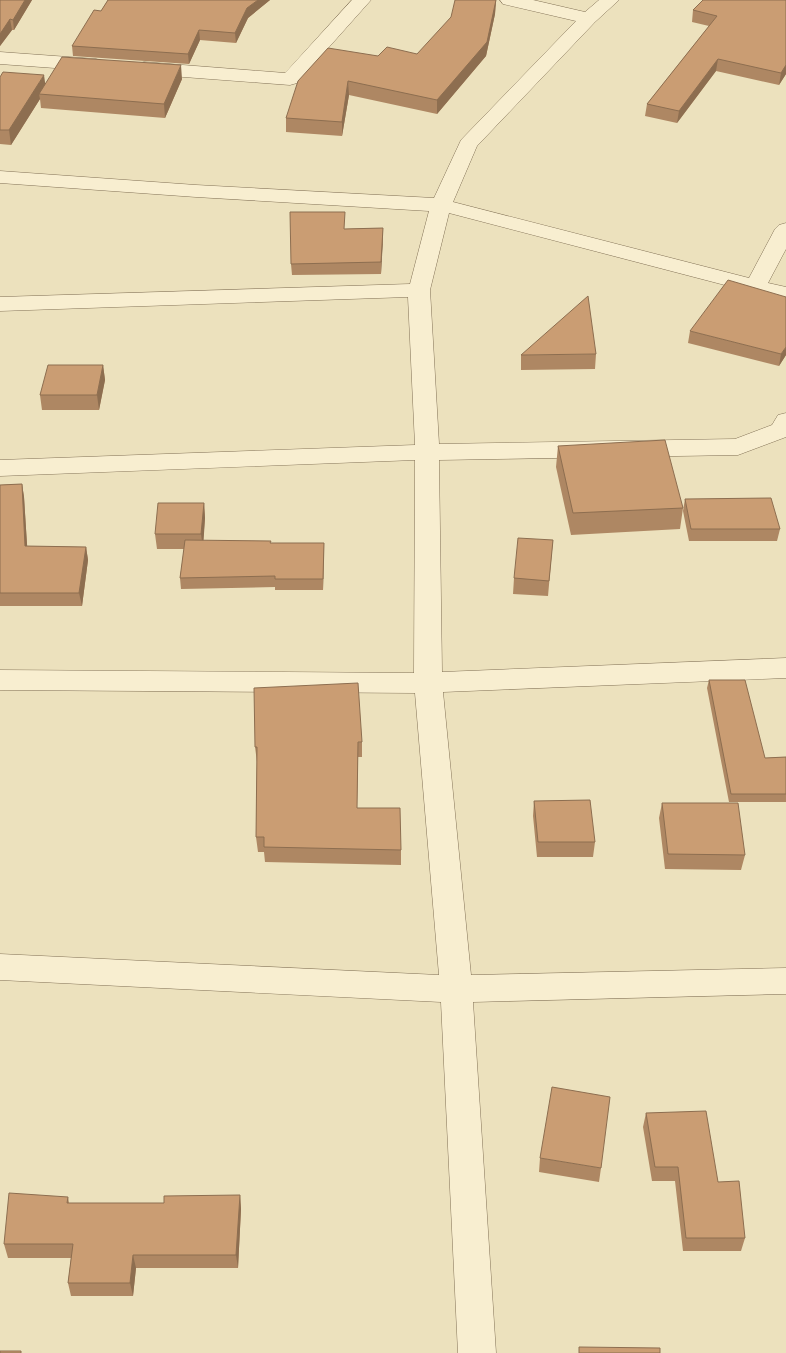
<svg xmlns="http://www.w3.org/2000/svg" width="786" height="1353" viewBox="0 0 786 1353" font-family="Merriweather,serif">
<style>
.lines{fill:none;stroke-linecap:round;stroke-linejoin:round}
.street-casing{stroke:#837257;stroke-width:1}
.street{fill:#f8eed0;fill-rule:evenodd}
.wall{fill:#ae8763}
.shaded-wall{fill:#8d6e50}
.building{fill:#ca9d73;stroke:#8d6e50}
</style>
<rect width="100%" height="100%" fill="#ece1bd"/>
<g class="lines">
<defs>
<path id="street" d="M352 0H371L297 83 290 85 144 74 137 72 135 68 137 64 144 62 285 73Z
M500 0H533L585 12 599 0H619L595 22 477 146 453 202 749 278 775 229 779 225 786 223V249L768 283 786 287V301L449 213 430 290 439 444 735 439 772 425 778 415 786 413V437L738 455 439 460 442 672 786 658V678L443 692 471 975 786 968V994L473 1002 496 1353H458L441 1002 0 980V954L439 975 415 693 0 690V670L414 673 415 460 0 476V460L415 445 408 297 0 311V297L410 284 429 211 196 197 0 183V171L196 185 434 198 461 140 576 21 503 4Z
M0 52 96 59 103 61 105 65 103 69 96 71 0 64Z"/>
</defs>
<use href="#street" class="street-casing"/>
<use href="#street" class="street"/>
</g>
<path class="wall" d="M0 0H32L14 30H12L0 46Z
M108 0H270L248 18 236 43 200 40 189 64 73 56 72 46 101 11Z
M496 0 495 14 486 56 437 114 349 95 342 136 286 132V118L378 56 417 54Z
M786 0V74L779 85 716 71 677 123 645 116 647 104 709 26 692 22 693 10Z
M0 77 45 84 182 79 165 118 41 108 40 99 11 145 0 144Z
M383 228 381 274 292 275 291 264 345 229Z
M690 331 786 355 779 366 688 343Z
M596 354 595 369 521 370V355Z
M103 365 105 380 99 410H42L40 395Z
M558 446 683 508 680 529 571 535 556 467Z
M22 484 24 497 27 546 86 547 88 560 82 606H0V485Z
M685 499 780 529 777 541H689L683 511Z
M204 503 205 518 203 541 271 543H324L323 590H275V587L181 589 180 578 184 549H157L155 534Z
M553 540 548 596 513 594 514 578Z
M709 680 765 758 786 757V802H729L707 688Z
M362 742V757H358L357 808 401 850V865L265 862 264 852H258L256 837 257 762 255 747Z
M534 801 595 842 593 857H537L533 816Z
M662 803 745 855 741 870 665 869 659 818Z
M646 1113 718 1182 745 1238 741 1251H683L675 1181H652L643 1127Z
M540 1158 601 1168 599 1182 539 1172Z
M240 1195 241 1209 238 1268H136L133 1296H71L68 1283 71 1258H8L4 1244 68 1197 69 1203H164Z"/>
<path class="shaded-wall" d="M25 0H32L14 30 13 20Z
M258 0H270L248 18 236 43 235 33 247 8Z
M496 0 495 14 486 56 437 114V100Z
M10 19 12 30 0 46V34Z
M199 30 200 40 189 64 188 54Z
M718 59 716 71 677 123 679 111Z
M181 65 182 79 165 118 164 104Z
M786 65V74L779 85 781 73Z
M44 75 46 89 39 94 40 99 11 145 9 130Z
M348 81 349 95 342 136V122Z
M383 228V240L381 274V262Z
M786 347V355L779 366 781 354Z
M103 365 105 380 99 410 97 395Z
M22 484 24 497 28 559 25 546Z
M204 503 205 518 203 549 201 534Z
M324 543V554L323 590V579Z
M86 547 88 560 82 606 79 593Z
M240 1195 241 1209 238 1268 236 1255Z
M133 1255 136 1268 133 1296 130 1283Z"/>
<path class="building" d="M0 0H25L13 20 10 19 0 34Z
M108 0H258L247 8 235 33 199 30 188 54 72 46 94 10 101 11Z
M455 0H496L487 42 437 100 348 81 342 122 286 118 298 81 328 48 378 56 387 47 417 54 451 17Z
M703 0H786V65L781 73 718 59 679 111 647 104 717 16 693 10Z
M62 57 181 65 164 104 39 94Z
M3 72 44 75 9 130H0V77Z
M290 212H345L344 229 383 228 381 262 291 264Z
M728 280 786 297V347L781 354 690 331Z
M588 296 596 354 521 355Z
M48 365H103L97 395H40Z
M665 440 683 508 573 513 558 446Z
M22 484 25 546 86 547 79 593H0V485Z
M771 498 780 529H691L685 499Z
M158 503H204L201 534H155Z
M518 538 553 540 549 581 514 578Z
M185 540 271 541 270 543H324L323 579H275V576L180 578Z
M709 680H745L765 758 786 757V794H731Z
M358 683 362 742H358L357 808H400L401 850 264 847V837H256L257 747H255L254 688Z
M590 800 595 842H538L534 801Z
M662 803H738L745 855 668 854Z
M552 1087 610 1097 601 1168 540 1158Z
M706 1111 718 1182 739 1181 745 1238H686L678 1167H655L646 1113Z
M9 1193 68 1197 67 1203H164V1196L240 1195 236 1255H133L130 1283H68L73 1244H4Z
M579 1347 660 1348V1353H579Z
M0 1351H21V1353H0Z"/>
</svg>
